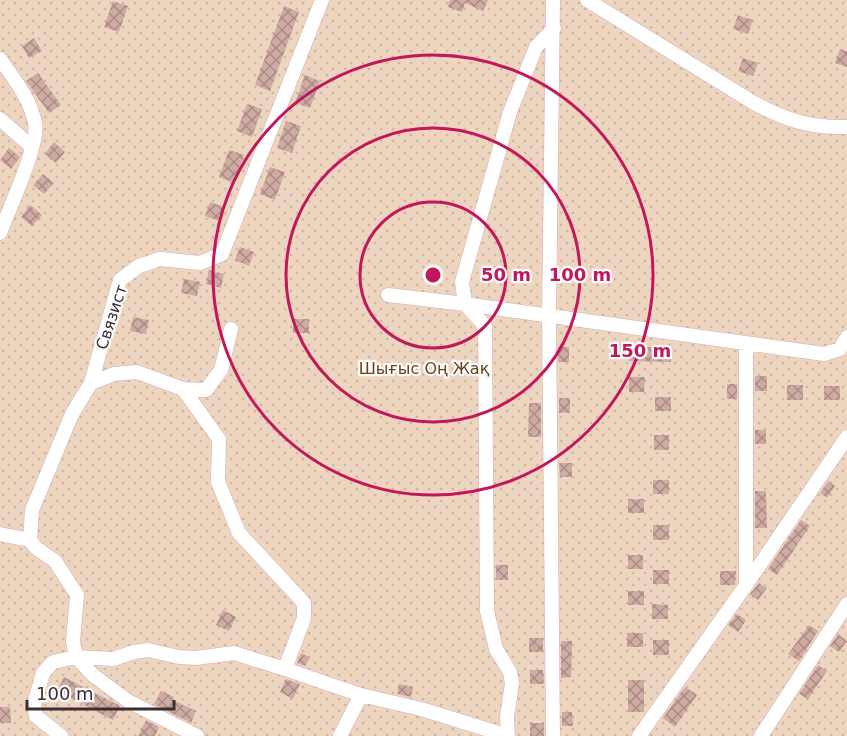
<svg xmlns="http://www.w3.org/2000/svg" width="847" height="736" viewBox="0 0 847 736" font-family="'DejaVu Sans',sans-serif">
<style>
.garden{fill:url(#garden-dots)}
.building{fill:url(#building-cross-hatch)}
.lines{fill:none;stroke-linecap:round;stroke-linejoin:round}
.minor-casing{stroke:#d3afb8;stroke-width:15}
.minor{stroke:#fff;stroke-width:14}
.ring{fill:none;stroke:#c2185b;stroke-width:3}
.labels{text-anchor:middle;stroke-width:4.5;stroke-linejoin:round;paint-order:stroke}
.street-label{font-size:16px;fill:#3c2d31;stroke:#fcfcfc}
.park-label{font-size:16px;fill:#6a4318;stroke:#fcfcfc}
.centre{fill:#c2185b;stroke:#fcfcfc;stroke-width:3}
.ring-label{font-size:18px;text-anchor:middle;font-weight:bold;fill:#c2185b;stroke:#fcfcfc;stroke-width:4.5;stroke-linejoin:round;paint-order:stroke}
</style>
<defs>
<pattern id="garden-dots" width="8" height="8" patternUnits="userSpaceOnUse" patternTransform="scale(1.5)"><rect width="8" height="8" fill="#eed5bf"/><path d="M2 2h.1M6 6h.1" fill="none" stroke="#cdb7a5" stroke-width="1.8" stroke-linecap="round"/></pattern>
<pattern id="building-cross-hatch" width="8" height="8" patternUnits="userSpaceOnUse" patternTransform="scale(1.5)"><rect width="8" height="8" fill="#cfaba3"/><path d="M0 0l8 8M0 8l8-8" fill="none" stroke="#a98c85"/></pattern>
</defs>
<rect width="100%" height="100%" fill="#faebee"/>
<path class="garden" d="M0 0H847V736H0Z"/>
<path class="building" d="M450 0H488L483 11 465 3 462 12 448 7Z
M113 1 128 6 119 32 104 27Z
M284 6 299 12 270 91 255 85Z
M738 15 753 20 748 34 733 29Z
M34 38 42 51 29 58 22 46Z
M840 49 847 51V67L835 63Z
M743 58 758 63 753 76 738 71Z
M38 73 61 105 49 113 26 81Z
M305 75 320 81 310 108 295 103Z
M247 104 262 109 252 137 237 131Z
M286 121 301 126 292 153 277 148Z
M54 142 65 152 56 163 45 154Z
M9 148 20 157 11 169 0 160Z
M229 150 244 155 234 183 219 177Z
M270 167 285 172 275 200 260 194Z
M43 174 54 183 44 194 33 185Z
M210 202 224 207 219 221 205 216Z
M30 205 42 215 32 226 21 217Z
M240 247 254 252 249 266 235 260Z
M209 270 224 274 221 288 206 284Z
M184 279 200 282 197 296 181 293Z
M133 317 149 320 146 334 130 331Z
M293 319H309V333H293Z
M629 346 671 348V362L629 361Z
M558 347H569V362H558Z
M755 376H767V391H755Z
M629 377H645L644 392H629Z
M727 384H737V399H727Z
M787 385H803V400H787Z
M824 386H840V400H824Z
M655 397H671V411H655Z
M559 398H570V413H559Z
M529 403H541V437H528Z
M755 430H766V444H755Z
M654 435H669V450H654Z
M559 463H572V477H560Z
M653 480H669V494H653Z
M828 481 835 486 827 498 820 493Z
M755 491H766L767 528H755Z
M628 499H644V513H628Z
M801 520 810 526 777 575 768 569Z
M653 525H669V540H653Z
M628 555H643V569H628Z
M496 565H508V580H496Z
M653 570H669V584H653Z
M720 571H736L735 585H720Z
M759 583 767 588 758 600 750 594Z
M628 591H644V605H628Z
M652 604 668 605V619H652Z
M223 610 236 617 229 631 216 625Z
M737 614 746 620 738 632 728 625Z
M809 625 818 631 799 661 788 654Z
M627 633H643V647H627Z
M838 634 847 641 839 652 830 646Z
M529 638H543V652H529Z
M653 640H669V655H653Z
M561 641H572L571 677 561 678Z
M301 653 310 658 305 666 297 663Z
M818 665 827 671 808 699 799 694Z
M530 670H543L544 684H530Z
M64 677 120 706 113 720 57 691Z
M286 679 300 684 293 699 280 692Z
M628 680H644V712H628Z
M399 684 413 687 411 697 397 694Z
M685 687 697 695 675 727 663 718Z
M161 691 174 697 173 700 196 711 191 723 154 704Z
M0 707H10L11 723H0Z
M562 712H572L573 726H562Z
M146 720 159 727 155 736H138Z
M530 723H544V736H530Z"/>
<g class="lines">
<defs>
<path id="minor" d="M553 0 549 316 553 736
M587 0 754 103C786 120 810 128 847 127
M554 28 536 47 510 112 462 282 465 304 824 354 840 349 847 337
M0 59C14 79 30 98 35 123 40 143 8 211 0 233
M0 119 32 147
M91 383 114 374 137 372 183 389 219 439 218 482 239 533 304 603V618L285 669 361 695 340 736
M183 389 206 390 221 370 231 329
M0 534 30 540 36 548 55 561 77 595 73 641 76 657 93 675 128 701 197 736
M30 540 32 510 72 414 91 383 120 280 139 266 160 259 200 263 222 254 322 0
M746 585V344
M361 695 421 709 508 736 507 717 512 683 510 672 496 649 487 611 485 326 465 304 388 295
M61 736 36 716 34 704 43 673 53 662 76 657 113 659 134 652 148 650 179 657 196 658 234 653 285 669
M639 736 746 585 847 437
M761 736 847 604"/>
</defs>
<use href="#minor" class="minor-casing"/>
<use href="#minor" class="minor"/>
</g>
<g class="ring">
<circle cx="433" cy="275" r="73"/>
<circle cx="433" cy="275" r="147"/>
<circle cx="433" cy="275" r="220"/>
</g>
<g class="labels">
<g class="street-label">
<text transform="translate(111 317) rotate(-72)" y="6">Связист</text>
</g>
<g class="park-label">
<text x="424" y="374">Шығыс Оң Жақ</text>
</g>
</g>
<circle cx="433" cy="275" r="9" class="centre"/>
<g class="ring-label">
<text x="506" y="281">50 m</text>
<text x="580" y="281">100 m</text>
<text x="640" y="357">150 m</text>
</g>
<path d="M27 700v9h147v-9" fill="none" stroke="#3c2d31" stroke-width="3"/>
<text x="36" y="700" font-size="18" fill="#3c2d31" stroke="#fcfcfc" stroke-width="4.5" paint-order="stroke">100 m</text>
</svg>
